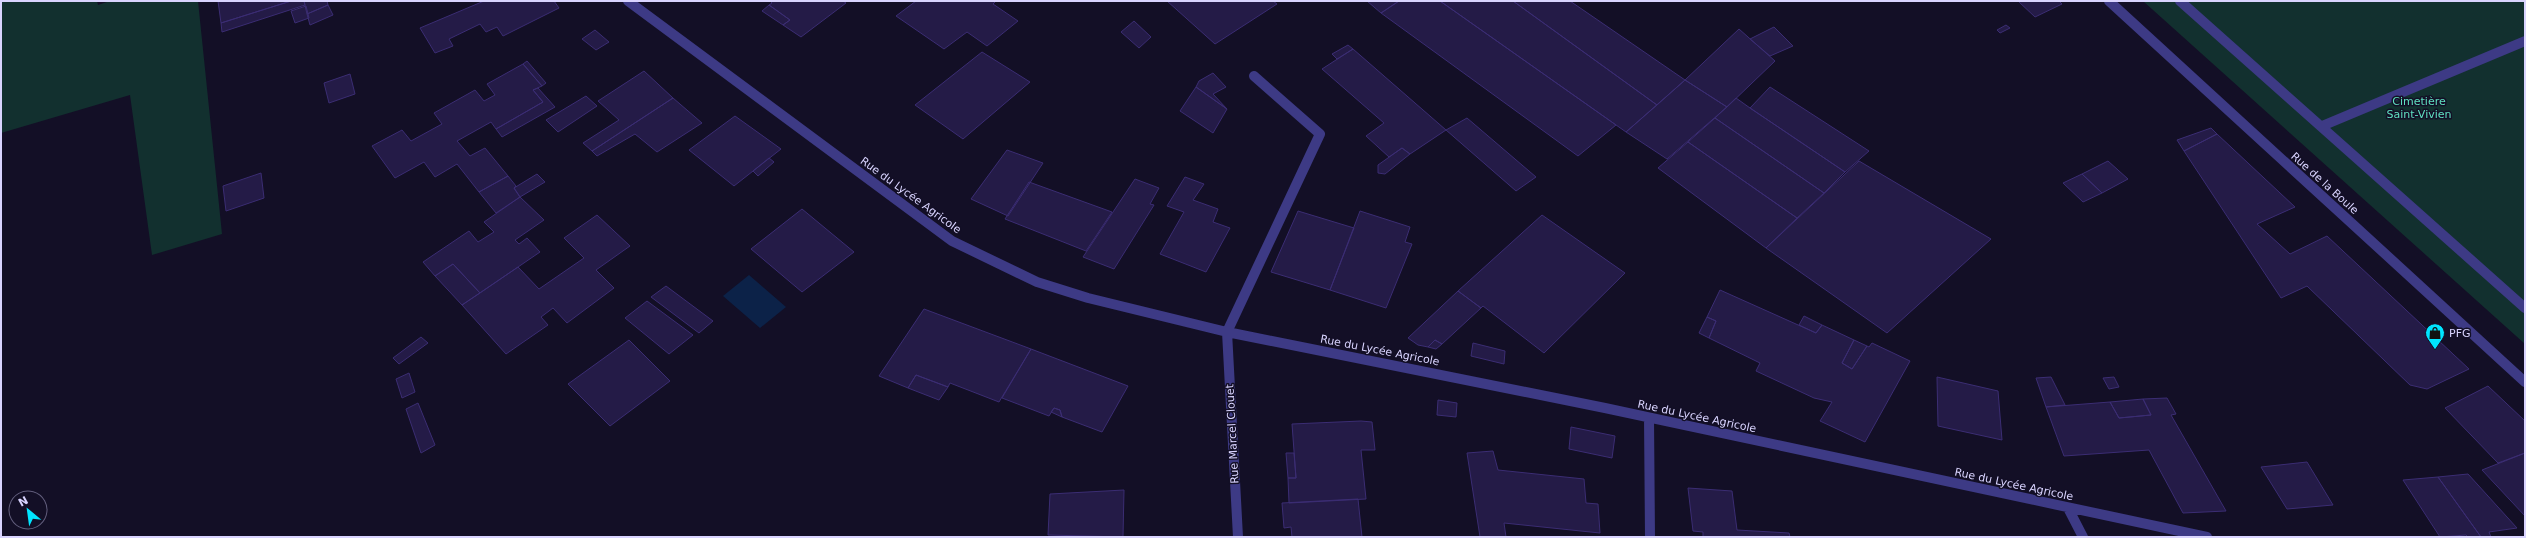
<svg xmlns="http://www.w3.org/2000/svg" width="2526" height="538" viewBox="0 0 2526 538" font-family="'DejaVu Sans',sans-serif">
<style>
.green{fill:#12302f}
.water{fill:#0c2248}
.building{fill:#241b47;stroke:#3b2d73}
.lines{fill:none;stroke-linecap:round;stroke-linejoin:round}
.minor{stroke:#3d3a85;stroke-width:10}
.labels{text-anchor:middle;stroke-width:3;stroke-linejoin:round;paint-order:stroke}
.park-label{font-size:11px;fill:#5fe0c0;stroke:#130f26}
.street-label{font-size:11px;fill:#d9d4ff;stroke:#130f26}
.poi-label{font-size:11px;fill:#d9d4ff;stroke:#130f26;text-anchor:start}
</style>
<rect width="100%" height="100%" fill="#130f26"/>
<path class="green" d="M1 1H97L98 5 110 1H198L222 234 152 255 130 95 1 133Z
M2143 1H2525V344Z"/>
<path class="water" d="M749 275 786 307 760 328 723 296Z"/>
<path class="building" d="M218 1H291L221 23Z
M291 1H304L305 5 222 32 221 23Z
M304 1H327L328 5 307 14Z
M484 1H554L559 8 503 36 497 27 486 32 480 24 449 39 453 46 435 53 420 28Z
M770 1H843L846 3 801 37 783 25 790 20 769 5 772 3Z
M916 1H996L993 4 1018 21 987 46 967 32 944 49 896 16Z
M1167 1H1273L1277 4 1215 44Z
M1367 1H1399L1381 13Z
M1399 1H1440L1616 125 1578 156 1381 13Z
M1440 1H1513L1657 105 1626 132Z
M1513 1H1570L1685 80 1657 105Z
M2018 1H2059L2062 4 2035 17Z
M328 5 333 15 310 25 307 14Z
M769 5 790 20 783 25 762 11Z
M306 6 309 18 295 23 291 11Z
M1134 21 1151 37 1139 48 1121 32Z
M2006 25 2010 28 2000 33 1997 30Z
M1774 27 1793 46 1770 56 1750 39Z
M1739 29 1775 61 1727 107 1685 80Z
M595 30 609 42 596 50 582 39Z
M1348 45 1353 49 1337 59 1332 54Z
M1353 49 1446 130 1410 154 1402 148 1389 157 1366 136 1384 123 1322 69Z
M982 52 1030 82 963 139 915 105Z
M527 61 546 83 542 86 523 64Z
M523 64 542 86 533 90 543 102 496 129 491 122 457 141 470 156 485 148 508 176 479 192 457 164 435 177 424 162 395 178 372 146 402 130 411 141 442 124 434 113 475 90 484 101 495 95 487 84Z
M644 71 673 98 592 151 583 143 619 120 598 101Z
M1213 73 1226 87 1213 94 1227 109 1196 87 1199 81Z
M350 74 355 94 329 103 324 83Z
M1685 80 1727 107 1667 159 1626 132Z
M1196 87 1227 109 1213 133 1180 111Z
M1770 87 1869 151 1845 172 1750 108Z
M538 88 555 107 502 137 496 129 543 102 533 90Z
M586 96 597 106 558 132 546 120Z
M673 98 702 123 657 152 635 134 597 156 592 151Z
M1736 98 1750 108 1845 172 1824 193 1715 118Z
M735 116 781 149 734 186 689 150Z
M1467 118 1536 177 1516 191 1446 130Z
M1715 118 1824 193 1797 218 1688 142Z
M2211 128 2217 134 2184 151 2177 140Z
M2217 134 2295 207 2257 224 2290 254 2327 236 2469 369 2427 389 2410 385 2307 286 2281 298 2184 151Z
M1688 142 1797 218 1766 248 1658 168Z
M1402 148 1410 154 1385 174 1378 173V165Z
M1007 150 1043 163 1008 216 971 199Z
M769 158 774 162 758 176 753 171Z
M1859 161 1991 239 1887 333 1766 248Z
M2108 161 2128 179 2102 193 2082 174Z
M261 173 264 198 226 211 223 186Z
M537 174 545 182 520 197 514 188Z
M2082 174 2102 193 2083 202 2063 183Z
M508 176 516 186 514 188 520 197 496 213 479 192Z
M1185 177 1204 184 1193 200 1218 209 1213 222 1230 228 1206 272 1160 254 1184 212 1167 206Z
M1135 179 1159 188 1150 204 1154 205 1114 269 1083 257Z
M1029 182 1112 212 1086 251 1005 219Z
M520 197 544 220 515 240 519 244 527 238 540 252 480 293 453 264 435 276 423 262 469 231 478 242 494 232 484 222Z
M802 209 854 252 802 292 751 249Z
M1298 211 1354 228 1330 290 1271 272Z
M1360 211 1410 227 1405 242 1412 244 1386 308 1330 290Z
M597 215 630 246 596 270 614 288 567 323 553 308 541 317 548 325 506 354 462 305 518 267 539 289 584 258 564 238Z
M1542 215 1625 273 1544 353 1483 306 1481 308 1458 291Z
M453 264 480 293 462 305 435 276Z
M666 286 713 321 699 333 651 297Z
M1720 290 1816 333 1822 325 1854 340 1842 363 1852 369 1867 346 1869 347 1872 343 1910 361 1865 442 1820 421 1832 402 1814 398 1756 371 1760 363 1709 338 1716 321 1707 317Z
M1458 291 1481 308 1442 344 1435 340 1428 347 1418 345 1408 338Z
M647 301 693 335 669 354 625 318Z
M924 309 1031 349 999 402 950 383 948 387 916 375 908 388 879 376Z
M1804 316 1822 325 1816 333 1799 325Z
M1707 317 1716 321 1709 338 1699 333Z
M421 337 428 343 399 364 393 358Z
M629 340 670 381 610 426 568 384Z
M1435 340 1442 344 1436 349 1428 347Z
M1854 340 1867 346 1852 369 1842 363Z
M1473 343 1505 351 1504 364 1471 356Z
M1031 349 1128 386 1102 432 1062 417 1060 410 1054 408 1049 416 1002 398Z
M409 373 415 392 402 398 396 379Z
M916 375 948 387 939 400 908 388Z
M1937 377 1998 391 2002 440 1938 426Z
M2051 377 2065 405 2046 407 2036 378Z
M2114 377 2119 387 2109 389 2103 378Z
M2488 386 2525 421V453L2498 463 2445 408Z
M2167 398 2176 414 2171 415 2226 511 2183 513 2149 450 2064 456 2046 407 2110 402 2119 418 2151 415 2143 399Z
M2143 399 2151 415 2119 418 2110 402Z
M1438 400 1457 403 1456 417 1437 415Z
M418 403 435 445 421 453 406 409Z
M1054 408 1060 410 1062 417 1051 412Z
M1361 421 1372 422 1375 450H1361L1366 499 1289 503 1288 478H1296L1292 424Z
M1571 427 1615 436 1612 458 1569 449Z
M1493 451 1498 470 1584 479 1586 503 1598 504 1600 533 1504 523 1506 537H1480L1467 453Z
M1286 453H1294L1296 478H1288Z
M2525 453V516L2482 470Z
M2307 462 2333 505 2287 509 2261 467Z
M2468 474 2517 528 2489 532 2491 537H2481L2438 477Z
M2438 477 2481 537H2468L2466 535 2440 537 2403 480Z
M1688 488 1732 491 1737 530 1789 533 1790 537H1703V532L1693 531Z
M1124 490 1123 537 1048 535 1050 494Z
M1358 499 1362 537H1292L1291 527 1284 528 1282 503Z"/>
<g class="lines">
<path class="minor" d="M628 1 952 241 1037 282 1088 298 1227 332 1605 408 2207 537
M2109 1 2525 382
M2180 1 2525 308
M2322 126 2525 41
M1649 418 1650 537
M2068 508 2083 537
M1238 537 1227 332 1320 134 1254 76"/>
</g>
<defs>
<symbol id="shop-pin" viewBox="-11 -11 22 30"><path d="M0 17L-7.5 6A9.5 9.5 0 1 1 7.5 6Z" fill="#00e5ff" stroke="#130f26"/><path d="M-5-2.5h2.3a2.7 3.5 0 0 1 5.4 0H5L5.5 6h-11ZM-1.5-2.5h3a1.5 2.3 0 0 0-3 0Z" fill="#111"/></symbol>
</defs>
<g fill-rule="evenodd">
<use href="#shop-pin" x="2424" y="322" width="22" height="30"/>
</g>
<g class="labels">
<g class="park-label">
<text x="2419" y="105">Cimetière<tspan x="2419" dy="13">Saint-Vivien</tspan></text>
</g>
<g class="street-label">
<text transform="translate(2325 183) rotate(42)" y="4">Rue de la Boule</text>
<text transform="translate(911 195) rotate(36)" y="4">Rue du Lycée Agricole</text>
<text transform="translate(1380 350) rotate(11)" y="4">Rue du Lycée Agricole</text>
<text transform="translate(1697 416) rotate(12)" y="4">Rue du Lycée Agricole</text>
<text transform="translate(1232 434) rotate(-93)" y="4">Rue Marcel Clouet</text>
<text transform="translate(2014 484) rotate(12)" y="4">Rue du Lycée Agricole</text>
</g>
<g class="poi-label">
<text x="2449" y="337">PFG</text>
</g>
</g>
<rect width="2526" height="538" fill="none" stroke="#d9d4ff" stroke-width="4"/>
<g transform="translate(28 510) rotate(331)"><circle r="19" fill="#130f26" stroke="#625e7d"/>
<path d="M0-3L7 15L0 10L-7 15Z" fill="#00e5ff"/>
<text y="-6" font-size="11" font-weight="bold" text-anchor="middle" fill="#d9d4ff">N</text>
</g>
</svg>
